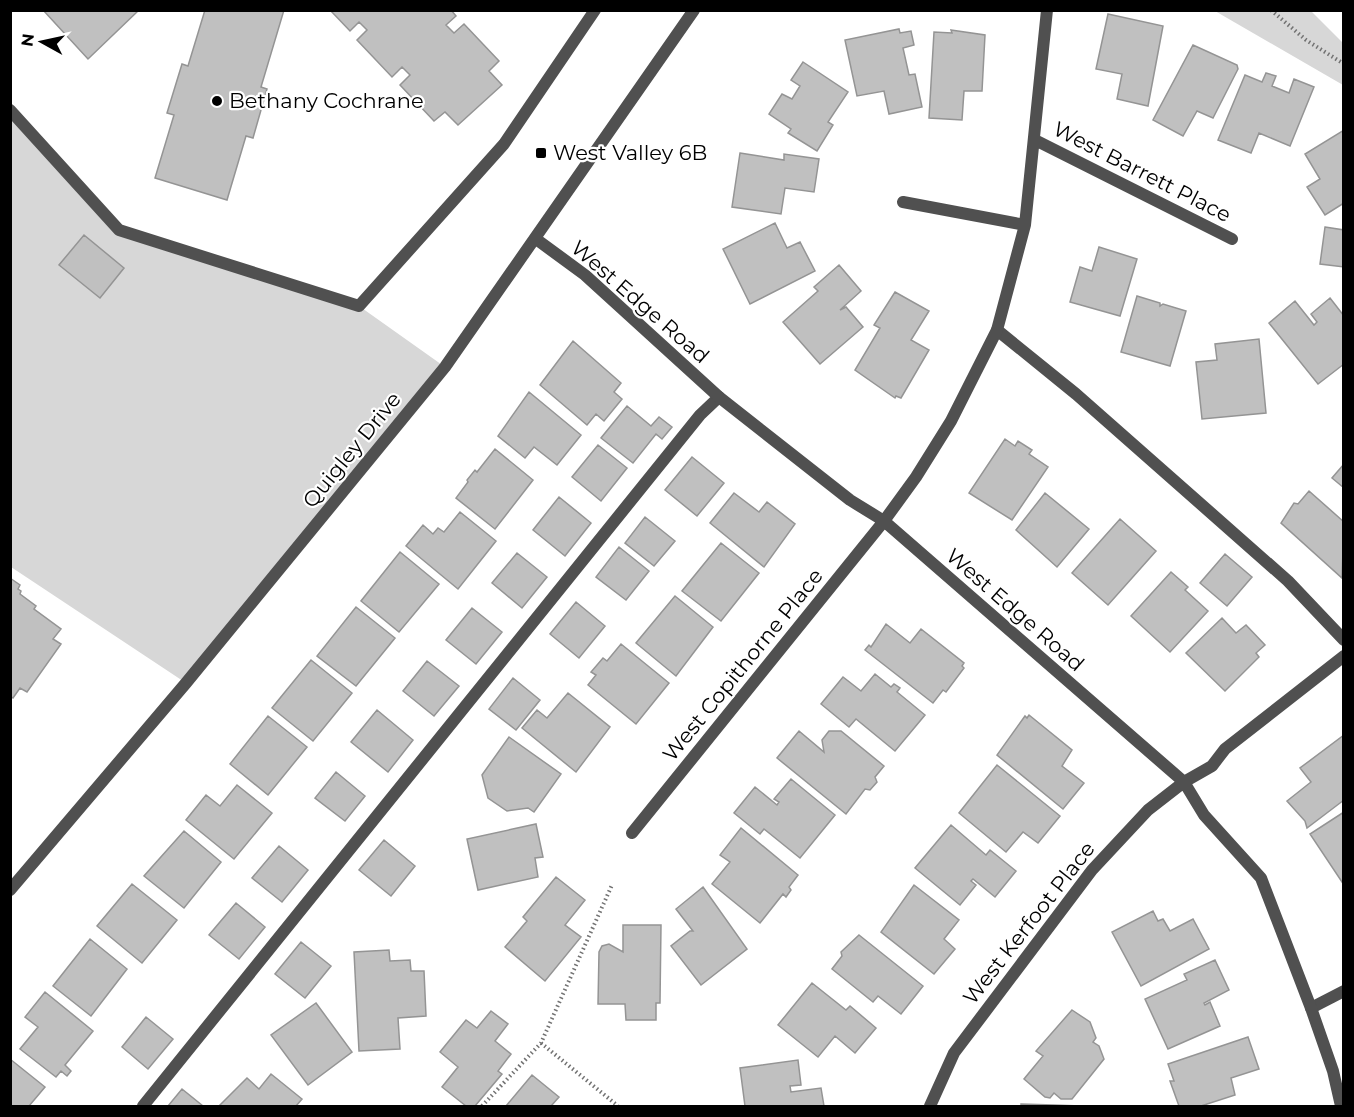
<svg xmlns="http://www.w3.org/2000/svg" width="1354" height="1117" viewBox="0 0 1354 1117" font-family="Montserrat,sans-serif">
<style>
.green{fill:#d7d7d7}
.building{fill:#c0c0c0;stroke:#949494;stroke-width:1.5}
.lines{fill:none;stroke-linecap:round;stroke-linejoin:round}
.path{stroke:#727272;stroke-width:4;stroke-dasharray:1.5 3;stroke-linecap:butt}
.service{stroke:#505050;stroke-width:12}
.minor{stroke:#505050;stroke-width:12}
.tertiary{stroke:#505050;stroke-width:12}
.poi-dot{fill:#000;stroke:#fff;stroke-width:2}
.labels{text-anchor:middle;stroke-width:4.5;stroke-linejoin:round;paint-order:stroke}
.poi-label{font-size:21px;fill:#000;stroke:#fff;text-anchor:start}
.street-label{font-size:21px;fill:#000;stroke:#fff}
</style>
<rect width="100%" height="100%" fill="#fff"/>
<path class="green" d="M1215 11H1311L1343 43V85Z
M10 110 119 230 359 306 445 367 186 683 11 567Z"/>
<path class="building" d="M43 10H139L88 59Z
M205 10H284L261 87 267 89 253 138 246 136 227 200 155 178 174 115 167 113 182 64 188 66Z
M330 10H451L456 16 446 25 454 33 464 24 499 61 489 71 502 85 458 125 445 112 434 121 400 85 410 75 402 67 392 77 357 40 367 30 359 22 350 31Z
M1108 14 1163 26 1148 106 1117 99 1122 74 1096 69Z
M899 29 900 33 911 31 914 45 903 48 909 75 915 74 922 107 889 114 884 91 857 96 845 40Z
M951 30 985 35 982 91H964L962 120 929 118 934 32 952 33Z
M1193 45 1237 65 1238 69 1213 118 1197 111 1183 136 1153 120Z
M803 62 848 92 828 122 833 125 817 151 788 133 791 129 769 114 782 94 792 99 800 86 791 80Z
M1266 73 1276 76 1272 86 1289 93 1294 79 1314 87 1290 146 1259 133 1251 153 1218 140 1245 75 1262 82Z
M1344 130V203L1325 215 1307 187 1320 179 1305 154Z
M740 153 784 160V154L819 159 814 192 785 188 781 214 732 207Z
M775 223 787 248 800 242 815 271 750 304 723 249Z
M1325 227 1344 230V267L1320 264Z
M84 235 124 268 100 298 59 265Z
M1099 247 1137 259 1120 316 1070 302 1080 267 1092 271Z
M839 265 861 291 840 310 846 307 863 327 820 364 783 322 818 291 814 287Z
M895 292 929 311 911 340 929 350 901 398 896 396 895 398 855 370 880 328 874 325Z
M1137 296 1160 303V306L1163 304 1186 311 1170 366 1121 352Z
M1330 298 1344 316V364L1318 384 1269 323 1295 301 1314 325 1317 322 1311 314Z
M1259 339 1266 413 1202 419 1196 362 1217 360 1215 344Z
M573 341 621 383 614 392 622 399 604 421 596 414 587 425 540 385Z
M529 392 581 435 557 465 534 447 525 458 498 436Z
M627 406 651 426 659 417 672 427 662 439 656 434 633 463 601 438Z
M1005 439 1015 446 1018 441 1032 450 1029 454 1048 467 1012 520 969 493Z
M598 445 627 468 601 501 572 477Z
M495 449 533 480 495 529 456 498 468 482 467 480 475 470 477 472Z
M692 457 724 483 697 516 665 490Z
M1344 464V488L1332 478Z
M1309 491 1344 522 1342 578 1281 523 1294 503 1298 504Z
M734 493 759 512 767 502 795 524 764 567 710 523Z
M1045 493 1089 529 1057 567 1016 530Z
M559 497 591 523 565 556 533 530Z
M460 512 496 541 458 589 406 546 423 525 433 534 438 528 444 532Z
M645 517 675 541 654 566 625 543Z
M1120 519 1156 551 1108 605 1072 573Z
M721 543 759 573 721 621 682 591Z
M619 547 649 571 626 600 596 577Z
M400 552 439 584 399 632 361 601Z
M517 553 547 577 522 608 492 583Z
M1225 554 1252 577 1227 606 1200 583Z
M1171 572 1188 587 1185 590 1208 611 1170 652 1131 616Z
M10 578 20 585 18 589 21 591 20 594 36 606 34 609 61 629 53 639 61 644 27 692 20 688 13 698 10 696Z
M675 596 713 627 676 676 636 643Z
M576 602 605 626 579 658 550 634Z
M356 607 395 638 356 686 317 656Z
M472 608 502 632 476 664 446 640Z
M1222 618 1236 633 1246 625 1265 645 1256 653 1259 657 1225 691 1186 653Z
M886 624 910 643 921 629 964 663 962 666 964 668 946 692 943 690 933 703 865 650 869 645 871 647Z
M621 644 669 683 636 724 588 685 596 675 591 672 603 658 607 661Z
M311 660 352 693 313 741 272 708Z
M427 661 459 686 434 716 403 691Z
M875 674 891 687 894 684 900 688 897 692 925 715 895 751 856 719 849 727 821 704 843 677 861 691Z
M513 678 540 700 516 730 489 709Z
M568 693 610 727 576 772 522 728 537 710 547 718Z
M377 710 413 740 388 772 351 742Z
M1029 715 1072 750 1062 766 1084 783 1063 809 997 755 1025 716 1027 718Z
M268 716 307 747 268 795 230 764Z
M799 731 824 752 822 740 829 731H841L884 766 875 777 877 782 870 790 865 789 846 814 777 758Z
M1344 735V800L1307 828 1305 821 1287 801 1311 782 1300 768Z
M509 737 561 774 534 812 528 808 507 811 488 798 482 775Z
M997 765 1060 816 1038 843 1023 832 1006 852 959 813Z
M336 772 365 796 345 821 315 798Z
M791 779 835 815 800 858 764 829 760 834 734 813 755 787 777 805 779 802 774 799Z
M237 785 272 813 234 859 186 820 206 795 220 806Z
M1344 812V885L1310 834Z
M536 824 543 857 535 858 538 877 478 890 467 839Z
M951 825 986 855 990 850 1016 871 995 897 973 879 971 881 976 885 960 905 915 868Z
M741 828 798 875 789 887 791 890 786 897 783 894 760 923 712 884 730 862 720 855Z
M184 831 221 862 184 908 144 876Z
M384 840 415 866 391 896 359 870Z
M279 846 308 870 282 902 252 878Z
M556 877 585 900 565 925 581 937 545 981 505 947 527 921 523 917Z
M132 884 177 920 142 963 97 926Z
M914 885 959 920 944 939 955 949 934 974 881 932Z
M703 887 747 949 701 985 671 946 690 931H693L676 909Z
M236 903 265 927 239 959 209 935Z
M1153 911 1158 921 1163 919 1170 931 1193 919 1209 949 1141 986 1112 932Z
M623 925H661L660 1003H656V1020H626L625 1004H598L599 952 602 946 609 944 623 952Z
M859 935 923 986 901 1014 878 996 873 1002 832 969 842 956 841 952Z
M90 939 127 969 91 1016 53 986Z
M301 942 331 966 305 998 275 974Z
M389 950 390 961 410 960 411 971H424L426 1016 398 1018 400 1049 359 1051 354 952Z
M1215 960 1229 990 1204 1003 1205 1005 1210 1002 1220 1026 1168 1049 1145 999 1187 980 1184 974Z
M812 983 846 1010 850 1006 876 1028 855 1053 835 1036 818 1057 778 1025Z
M45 992 93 1031 65 1065 71 1071 67 1076 61 1071 56 1077 20 1049 38 1027 25 1017Z
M316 1003 352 1052 308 1085 271 1035Z
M1072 1010 1090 1022 1096 1038 1093 1042 1099 1046 1104 1059 1072 1099H1061L1054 1093 1050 1098 1045 1097 1024 1079 1043 1056 1036 1051Z
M491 1011 508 1024 495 1041 511 1054 498 1071 502 1074 475 1106H466L442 1087 458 1067 440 1052 466 1020 477 1028Z
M146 1017 173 1039 148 1069 122 1047Z
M1248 1037 1259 1069 1231 1078 1235 1095 1201 1106H1179L1170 1081H1174L1168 1064Z
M10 1059 45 1087 29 1106H10Z
M798 1060 801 1085 790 1086 791 1092 821 1088 824 1106H745L740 1068Z
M271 1074 302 1099 296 1106H219L247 1078 259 1089Z
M532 1075 559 1097 551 1106H506Z
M182 1089 203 1106H168Z
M1021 1104 1054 1105 1081 1106H1021Z"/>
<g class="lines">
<path class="path" d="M1271 10 1306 40 1344 64
M541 1043 618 1106
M482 1106 541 1043 612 885"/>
<path class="service" d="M10 110 119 230 359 306 504 144 595 10
M997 330 1076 394 1288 581 1344 640
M1311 1008 1344 991
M143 1106 700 415 719 397"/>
<path class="minor" d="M1035 140 1232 239
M903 202 1025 225
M536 239 585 275 719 397 850 500 884 521 1184 782 1204 815 1261 878 1311 1008 1333 1071 1341 1106
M632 833 884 521 916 477 951 421 997 330 1025 225 1047 10
M930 1106 954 1053 1092 870 1148 810 1184 782 1212 766 1225 749 1344 656"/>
<path class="tertiary" d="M10 890 186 683 445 367 694 10"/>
</g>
<g class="poi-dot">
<circle cx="217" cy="101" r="6"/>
<rect x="535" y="147" width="12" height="12" rx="3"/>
</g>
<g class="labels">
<g class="poi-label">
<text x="229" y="108">Bethany Cochrane</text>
<text x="553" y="160">West Valley 6B</text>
</g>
<g class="street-label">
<text transform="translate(1142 172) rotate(27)" y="7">West Barrett Place</text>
<text transform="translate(640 302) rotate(41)" y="7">West Edge Road</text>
<text transform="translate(352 450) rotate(-51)" y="7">Quigley Drive</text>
<text transform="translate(1015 610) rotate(41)" y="7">West Edge Road</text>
<text transform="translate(743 665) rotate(-51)" y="7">West Copithorne Place</text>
<text transform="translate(1029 923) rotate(-52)" y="7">West Kerfoot Place</text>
</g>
</g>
<rect width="1354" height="1117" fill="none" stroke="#000000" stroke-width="24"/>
<g transform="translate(42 42) rotate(278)" stroke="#ffffff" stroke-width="4.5" paint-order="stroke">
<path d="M0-4.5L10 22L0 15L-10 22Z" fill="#000000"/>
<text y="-9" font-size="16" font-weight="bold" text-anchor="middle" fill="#000000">N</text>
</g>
</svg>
